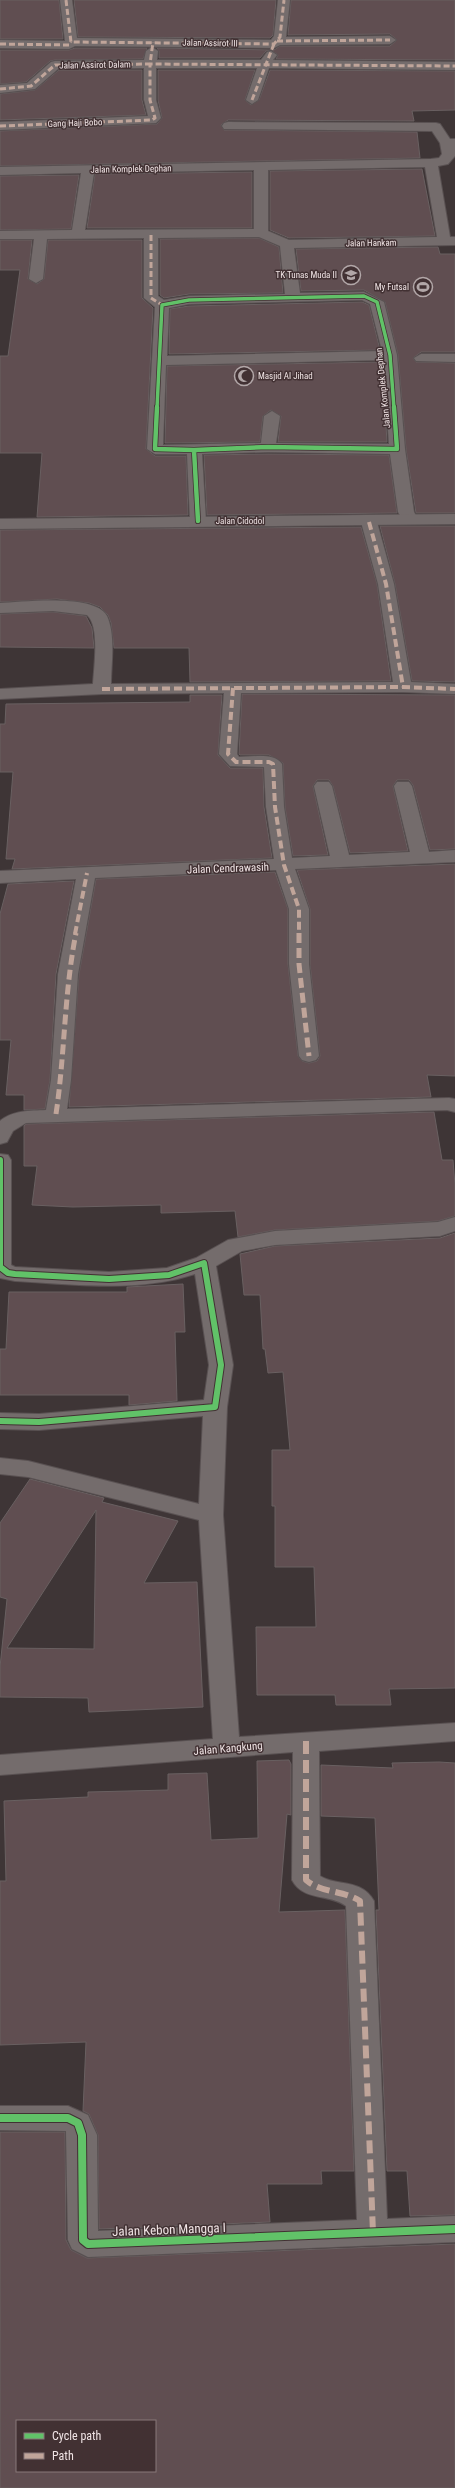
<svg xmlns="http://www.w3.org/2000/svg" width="455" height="2488" viewBox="0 0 455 2488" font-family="'Roboto Condensed',sans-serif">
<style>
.building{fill:#604e51;stroke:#696061;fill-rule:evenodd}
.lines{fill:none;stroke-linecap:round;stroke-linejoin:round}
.street-casing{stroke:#595152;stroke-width:2}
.secondary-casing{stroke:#595152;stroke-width:2}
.street{fill:#746c6c;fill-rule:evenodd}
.secondary{fill:#746c6c;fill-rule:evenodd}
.quiet-far3{stroke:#c0a59a;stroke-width:3;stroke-dasharray:6 3;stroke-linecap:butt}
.quiet-far2{stroke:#c0a59a;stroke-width:4;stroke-dasharray:8 4;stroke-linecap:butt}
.quiet-far1{stroke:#c0a59a;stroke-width:5;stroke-dasharray:10 5;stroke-linecap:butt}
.quiet{stroke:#c0a59a;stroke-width:6;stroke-dasharray:13 6;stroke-linecap:butt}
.cycleway-far3-casing{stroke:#423133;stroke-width:5}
.cycleway-far2-casing{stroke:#423133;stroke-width:6}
.cycleway-far1-casing{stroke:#423133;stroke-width:8}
.cycleway-casing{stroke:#423133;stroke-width:10}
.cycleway-far3{stroke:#61c268;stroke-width:3.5}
.cycleway-far2{stroke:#61c268;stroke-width:4.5}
.cycleway-far1{stroke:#61c268;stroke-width:6}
.cycleway{stroke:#61c268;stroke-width:8}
.labels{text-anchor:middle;stroke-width:3;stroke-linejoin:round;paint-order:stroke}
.far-street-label{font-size:9px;fill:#f0e4e5;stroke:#423133}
.far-poi-label{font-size:9px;fill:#f0e4e5;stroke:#423133;text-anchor:end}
.street-label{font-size:11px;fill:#f0e4e5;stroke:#423133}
.near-street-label{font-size:13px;fill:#f0e4e5;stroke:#423133}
</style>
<rect width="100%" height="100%" fill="#3e3536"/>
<path class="building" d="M0 0H59L63 39H0Z
M74 0H276L273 35 270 38 78 37Z
M291 0H455V60L276 59 278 55 271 50 266 51 260 58H159V51L157 48 274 50 280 46H390L397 40 390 34 288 35Z
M75 48H147L143 59 55 60 50 61 26 82 0 84V50H69Z
M59 70H142V100L146 115 0 120V94L35 90Z
M158 70H255L245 100 251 105 259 100 270 70 455 71V110L412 111 414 121 228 120 221 125 224 130 417 132 420 158 0 166V131L157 124 162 118 158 100Z
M422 169 435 236 289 238 270 230V171Z
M252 172V228H87L95 174Z
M79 175 71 229 0 230V176Z
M259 238 279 247 283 293 189 294 164 298 160 295V239Z
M0 240H32L28 279 37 284 44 279 48 240H142V298L153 308 146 449 155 456H186L188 515 37 517 42 453H0V356H8L20 270H0Z
M438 247 440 254H455V352H421L413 358 416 362 455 363V513H416L406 449 398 355 385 302 364 290 301 291 296 249Z
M362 302 369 305 380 350 169 354 170 309 189 306Z
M382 362 387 442H278L281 416 271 410 263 416 260 442 165 443 167 366Z
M268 454 389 455 397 513 207 515 204 455Z
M380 526H455V682L412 681 395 584Z
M361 527 377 584 391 681 190 682 189 648H114L111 623 108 615 100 607 89 603 57 599 0 602V530Z
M53 612 86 616 92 628 94 648 0 647V614Z
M242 694 455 695V849L430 850 413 785 409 780H397L393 786 408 851 350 853 333 786 329 780H317L313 786 328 855 293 856 285 807 283 763 269 755H240L239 754Z
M190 695H222L218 755 230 768H263L264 807 272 858 12 869 15 859H6L13 772H0V724H5L6 704 190 702Z
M455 864V1076L427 1075 431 1097 69 1107 79 974 96 879 275 872 288 909V964L298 1056 302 1061 309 1063 317 1061 320 1056 310 964V909L297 870Z
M74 881 56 974 50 1080 45 1109 24 1110V1095H6L11 1040H0V914L8 884Z
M434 1112 442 1160H453L455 1185V1216L438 1221 275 1230 238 1237 235 1211 161 1213V1205L73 1207 32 1205 37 1166H24V1126L26 1124Z
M455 1233V1688L389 1689 391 1705H336L335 1695H257L256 1627H316L314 1567H275V1506H272V1450H290L283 1372 268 1373 265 1349H263L260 1295H244L240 1254 275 1246 440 1238Z
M183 1284 185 1332H175L177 1401 129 1405V1395H0V1349H6L9 1292H127V1287Z
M30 1479 104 1498 102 1502 178 1521 144 1583 197 1582 203 1707 89 1712 88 1698 0 1697V1667L7 1599 0 1597V1523ZM96 1510 94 1649 7 1648Z
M289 1760 291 1764V1815L287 1814 279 1912 345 1910 354 2171H321L322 2184H267L270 2222 99 2229 98 2135 89 2114 83 2111 86 2042 0 2045V1881H6L4 1801 88 1797V1792L168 1790V1774L207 1773 211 1840 258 1838 257 1761Z
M439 1762 455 1763V2215L410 2216 407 2171H387L376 1910H379L375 1818 321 1816V1765L393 1768 392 1763Z
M0 2132H65L66 2240 71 2250 87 2258 455 2244V2488H0ZM17 2421H155V2471H17Z"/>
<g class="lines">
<defs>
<path id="street" d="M60 0H72L77 38 271 40 274 36 278 0H290L286 37 390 36 396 40 390 44 280 45 274 48 75 46 69 49 0 48V40L65 41Z
M152 47 158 51 157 60H261L267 52 271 51 277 55 273 60 455 62V70L269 68 258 100 252 104 246 100 257 68H156V100L161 118 156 123 0 130V122L148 116 144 100V68L58 69 35 89 0 93V85L27 83 51 62 55 61 144 60 146 51Z
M228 122 436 123 440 124 450 139H455V156L448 164 438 166 450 237H455V245L294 248 300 293 364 292 384 302 397 355 405 449 414 512 418 519 416 522H404L398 512 390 454 268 452 202 454 206 521 198 526 192 524 190 521 187 454H155L147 449 155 307 144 298V238L47 239 43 279 36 283 29 279 34 239H0V231L72 230 81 173 0 175V167L431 159 439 158 442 154 440 143 432 131 224 129 222 126 224 123ZM425 167 437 237 289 240 268 231V170ZM254 170V229L85 230 94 173ZM259 237 280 246 285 294 189 296 164 300 158 296V238ZM362 300 370 304 382 351 167 356 169 308 189 304ZM383 360 389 444 276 443 280 416 272 411 264 416 261 443 163 445 166 365Z
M421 354H455V362L416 361 414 358Z
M369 517 377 522 394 584 411 682 455 684V694L403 692 241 693 237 754 239 757C252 757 274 752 282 764L284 807 292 858 330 856 314 786 317 782H329L332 786 349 855 410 852 394 786 397 782H409L412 786 429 852 455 850V862L295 869 309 909V964L319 1056 316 1060 309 1062 302 1060 299 1056 289 964V909L276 870 95 878 78 974 71 1080 67 1109 449 1098 455 1099V1112L447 1110 26 1123 13 1131 7 1142 0 1144V1121C13 1110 30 1111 46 1110L51 1080 58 974 76 879 0 883V871L274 859 266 807 264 767 230 766 219 754 224 693 102 694 0 699V689L93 684C94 667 100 626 87 615L53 611 0 613V603C22 602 95 593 107 616 116 636 111 663 111 684L393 682 378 584 361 522Z
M0 1154 8 1155 11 1160V1265L15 1267 109 1272 167 1268 196 1258 228 1240 275 1231 438 1222 455 1217V1231L440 1236 275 1245 242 1251 216 1266 233 1365 227 1407 223 1515 239 1737 455 1723V1741L319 1751 320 1876C338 1887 361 1878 374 1901L387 2219 455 2216V2242L88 2257 72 2249 68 2240 66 2131 0 2130V2106H68L88 2115 97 2135 98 2231 357 2220 346 1906C329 1893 304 1902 292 1880L293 1752 0 1775V1755L213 1739 199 1520 28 1477 0 1474V1458L28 1461 199 1504 203 1416 39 1430 0 1429V1413L39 1414 204 1400 209 1365 195 1274C138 1293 74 1284 15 1281L0 1278Z"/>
<path id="secondary" d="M455 514V524L0 529V519Z"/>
</defs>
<use href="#street" class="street-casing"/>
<use href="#secondary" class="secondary-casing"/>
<use href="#street" class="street"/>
<use href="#secondary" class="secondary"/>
<path class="quiet-far3" d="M66 0 71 42 274 44 280 37 284 0
M277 41 390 40
M0 44 69 45 71 42
M0 89 31 86 55 65 150 64 153 42
M252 100 274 44
M0 126 152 120 155 118 150 100V64L455 66
M151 235V298L162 305"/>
<path class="quiet-far2" d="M369 522 386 584 403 687
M233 688 228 754 236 762H269L273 764 275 807 284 865 299 909V934
M102 689 403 687 455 689
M75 934 87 873"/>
<path class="quiet-far1" d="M299 933V964L309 1056
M56 1114C65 1054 64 993 76 933"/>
<path class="quiet" d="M306 1741V1880C321 1893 343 1890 360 1901L373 2233"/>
<defs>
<path id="cycleway-far3" d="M157 408 162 305 189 300 364 296 377 302 390 355 394 408"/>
<path id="cycleway-far2" d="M157 407 155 449 194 450
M194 450 198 521
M194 450 268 447 397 449 394 407"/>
<path id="cycleway-far1" d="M0 1160V1267L8 1273 15 1274 109 1279 169 1275 204 1263 221 1365 215 1407 39 1422 0 1421"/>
<path id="cycleway" d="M0 2118H68L78 2123 82 2135 83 2240 88 2244 455 2229"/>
</defs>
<use href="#cycleway-far3" class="cycleway-far3-casing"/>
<use href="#cycleway-far2" class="cycleway-far2-casing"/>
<use href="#cycleway-far1" class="cycleway-far1-casing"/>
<use href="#cycleway" class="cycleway-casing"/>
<use href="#cycleway-far3" class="cycleway-far3"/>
<use href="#cycleway-far2" class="cycleway-far2"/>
<use href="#cycleway-far1" class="cycleway-far1"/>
<use href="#cycleway" class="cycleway"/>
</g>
<defs>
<symbol id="school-ring" viewBox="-11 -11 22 22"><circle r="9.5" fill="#423133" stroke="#b2a7a8" stroke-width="1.5"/><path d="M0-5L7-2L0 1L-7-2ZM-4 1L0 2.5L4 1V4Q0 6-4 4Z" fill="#b2a7a8"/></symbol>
<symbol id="stadium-ring" viewBox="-11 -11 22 22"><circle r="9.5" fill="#423133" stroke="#b2a7a8" stroke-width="1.5"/><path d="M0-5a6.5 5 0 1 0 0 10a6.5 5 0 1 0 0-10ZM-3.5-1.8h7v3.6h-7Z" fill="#b2a7a8"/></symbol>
<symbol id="mosque-ring" viewBox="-11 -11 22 22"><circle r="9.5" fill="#423133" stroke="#b2a7a8" stroke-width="1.5"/><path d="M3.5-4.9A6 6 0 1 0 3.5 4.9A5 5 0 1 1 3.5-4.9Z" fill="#b2a7a8"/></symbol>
</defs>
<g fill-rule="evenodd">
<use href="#school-ring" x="340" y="264" width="22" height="22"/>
<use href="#stadium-ring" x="412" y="276" width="22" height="22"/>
<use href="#mosque-ring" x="233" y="365" width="22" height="22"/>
</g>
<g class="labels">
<g class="far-street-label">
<text transform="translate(210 43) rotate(1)" y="3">Jalan Assirot III</text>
<text transform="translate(95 65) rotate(-1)" y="3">Jalan Assirot Dalam</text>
<text transform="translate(75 123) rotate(-2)" y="3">Gang Haji Bobo</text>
<text transform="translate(131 169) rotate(-1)" y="3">Jalan Komplek Dephan</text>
<text transform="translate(371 243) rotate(-1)" y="3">Jalan Hankam</text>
<text transform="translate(383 388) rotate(-96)" y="3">Jalan Komplek Dephan</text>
<text x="240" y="524">Jalan Cidodol</text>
</g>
<g class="far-poi-label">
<text x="337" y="278">TK Tunas Muda II</text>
<text x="409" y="290">My Futsal</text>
<text x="258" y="379" text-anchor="start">Masjid Al Jihad</text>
</g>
<g class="street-label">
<text transform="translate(228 868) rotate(-2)" y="4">Jalan Cendrawasih</text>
<text transform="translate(228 1748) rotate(-5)" y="4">Jalan Kangkung</text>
</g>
<g class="near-street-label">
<text transform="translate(169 2229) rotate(-2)" y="5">Jalan Kebon Mangga I</text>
</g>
</g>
<rect x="16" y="2420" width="140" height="52" fill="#423133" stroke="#88797a"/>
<rect x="24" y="2433" width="20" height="6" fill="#61c268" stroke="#88797a"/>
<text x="52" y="2440" font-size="12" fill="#f0e4e5">Cycle path</text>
<rect x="24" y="2453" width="20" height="6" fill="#c0a59a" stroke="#88797a"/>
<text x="52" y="2460" font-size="12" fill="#f0e4e5">Path</text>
</svg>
